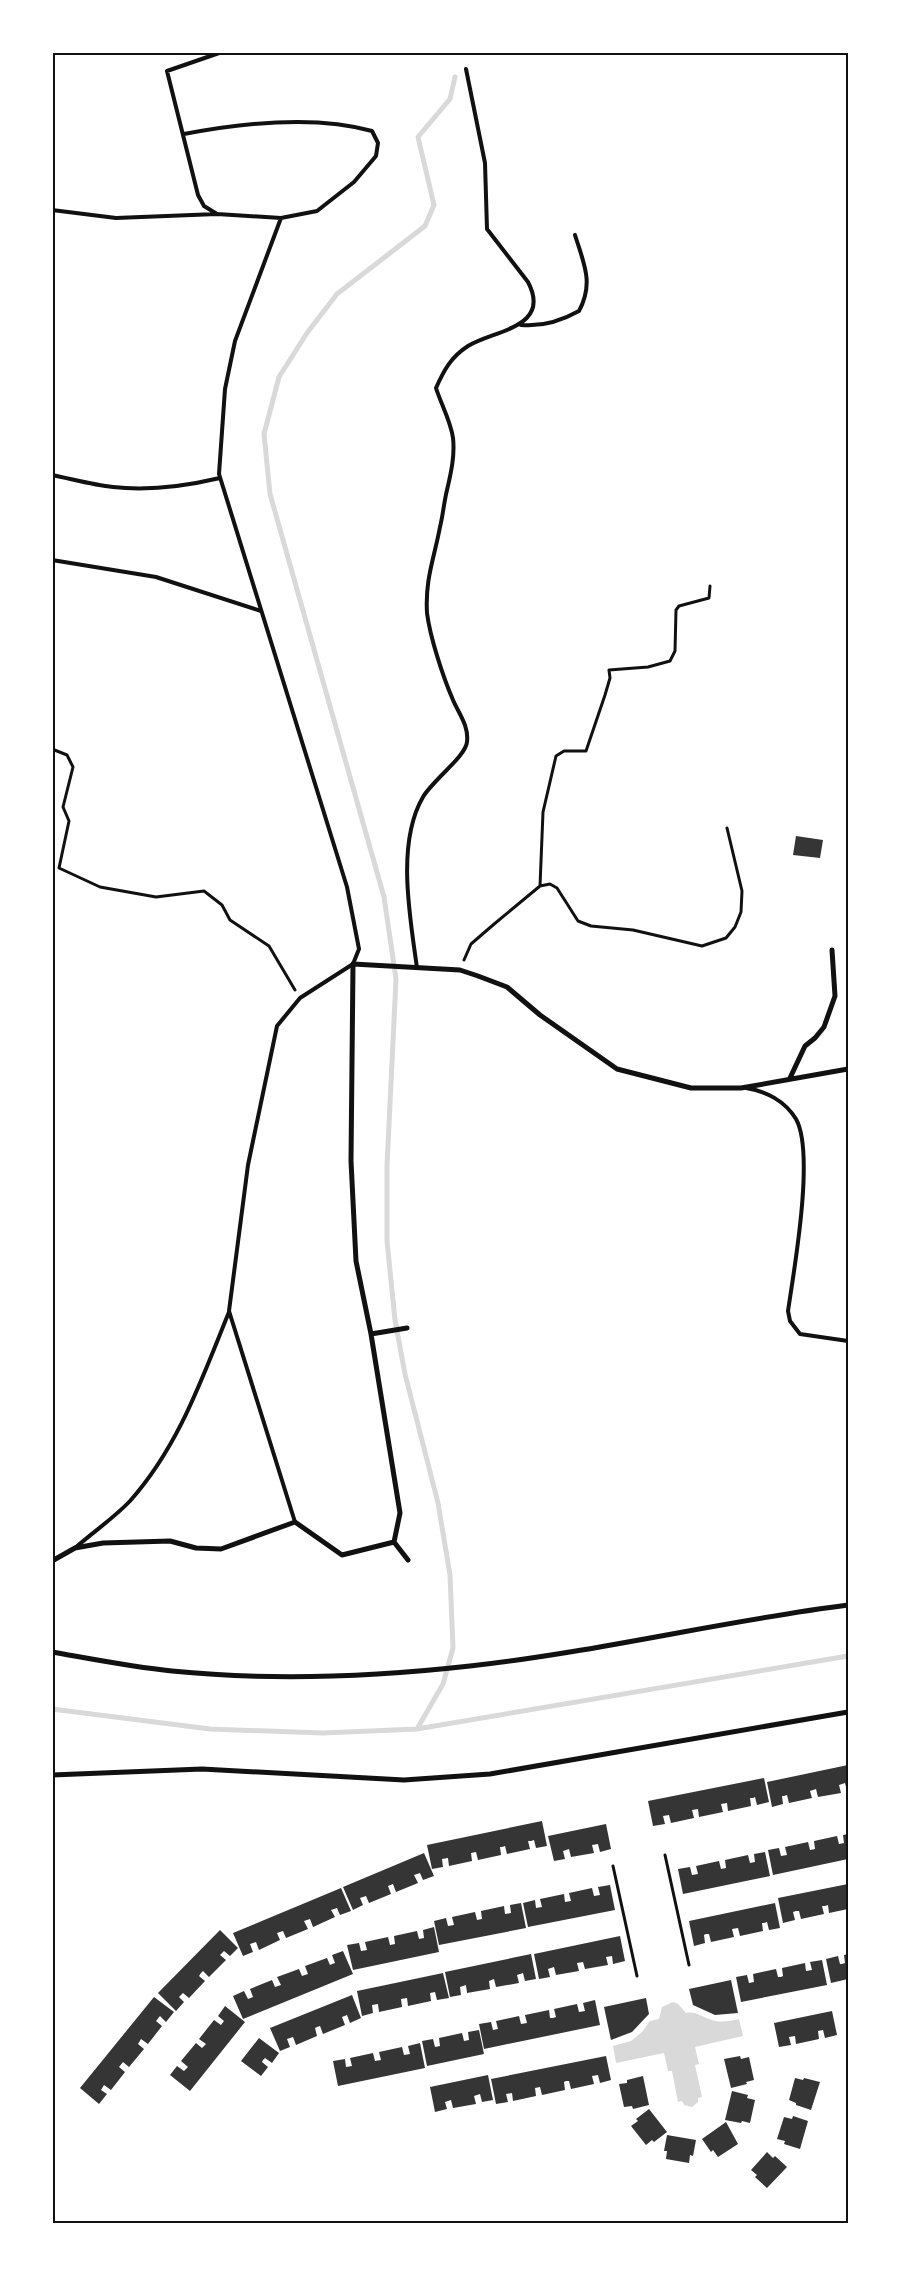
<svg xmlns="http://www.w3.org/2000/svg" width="901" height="2276" viewBox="0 0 901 2276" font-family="'Roboto Condensed',sans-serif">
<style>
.water{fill:#d9d9d9}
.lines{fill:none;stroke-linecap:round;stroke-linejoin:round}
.stream{stroke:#d9d9d9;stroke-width:5}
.building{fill:#353535}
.path{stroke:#111;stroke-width:3}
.service{stroke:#111;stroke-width:4}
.minor{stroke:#111;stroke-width:5}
.neatline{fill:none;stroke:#111;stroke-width:2}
</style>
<rect width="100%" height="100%" fill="#fff"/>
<path class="water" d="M673 2002 678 2004 686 2013C697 2011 701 2017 712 2020 721 2023 730 2021 739 2019L743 2036 695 2047 699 2064 695 2065 702 2097 698 2098V2102L692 2107 684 2105 682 2101 678 2102 672 2071H668L664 2053 616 2063 613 2046 631 2041 642 2032 650 2021 659 2019 662 2007Z"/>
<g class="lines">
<path class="stream" d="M52 1709 210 1729 323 1733 417 1729 848 1656
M417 1729 443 1684 453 1648 450 1575 438 1503 405 1374 395 1320 387 1241V1166L396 979 384 897 270 494 264 434 279 377 307 333 337 294 425 226 434 205 418 137 450 99 455 77"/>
</g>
<path class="building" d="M796 836 823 840 820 858 793 855Z
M848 1765V1791H847L845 1783 839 1785 841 1793 818 1797 816 1789 810 1791 812 1798 789 1803 787 1795 784 1796H782L783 1804 772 1807 767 1782Z
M764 1778 769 1802 757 1805 755 1797 753 1798H750L751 1806 728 1811 727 1803 721 1804 723 1812 699 1817 698 1809 692 1810 694 1818 671 1823 669 1815 663 1816 665 1824 653 1826 648 1801Z
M542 1821 547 1846 536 1848 534 1840 531 1841H528L530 1849 507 1854 505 1846 502 1847H500L501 1855 478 1860 476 1852 471 1853 472 1861 449 1866 448 1858 442 1859 443 1867 432 1869 427 1845Z
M606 1824 611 1849 600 1852 598 1844 592 1845 594 1853 571 1857 569 1849 563 1851 565 1859 554 1861 548 1836Z
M848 1834V1859L773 1875 768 1850 779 1848 781 1856 787 1855 785 1847 808 1842 810 1850 815 1849 814 1841 837 1836 839 1844 844 1843 843 1835Z
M765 1852 770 1876 683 1894 678 1869 690 1867 692 1875 698 1874 696 1866 719 1861 721 1869 726 1868 725 1860 748 1855 750 1863 755 1862 754 1854Z
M424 1853 434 1876 423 1880 420 1873 414 1875 418 1883 396 1892 393 1884 388 1886 391 1894 369 1903 366 1896 360 1898 363 1905 353 1910 343 1887Z
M848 1884V1909L829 1913 828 1905 825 1906H822L824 1914 801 1919 799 1911H796L793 1912 795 1920 783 1923 778 1898Z
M610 1885 615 1910 528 1927 523 1903 535 1900 536 1908 542 1907 540 1899 564 1894 565 1902 571 1901 569 1893 592 1888 594 1896 600 1895 598 1887Z
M341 1888 351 1911 340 1915 337 1908 331 1910 335 1917 313 1927 310 1919 304 1921 308 1929 286 1938 283 1931 277 1933 280 1940 259 1950 256 1942 250 1944 253 1952 243 1956 233 1933Z
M521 1903 526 1928 439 1945 434 1921 446 1918 448 1926 454 1925 452 1917 475 1912 477 1920 482 1919 481 1911 504 1906 505 1914 511 1913 510 1905Z
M775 1903 780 1928 769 1930 767 1922 764 1923H762L763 1931 740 1936 738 1928 732 1929 734 1937 711 1942 709 1934H706L704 1935 705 1943 694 1946 689 1921Z
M434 1927 439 1952 353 1970 347 1945 359 1943 361 1951 367 1950 365 1942 388 1937 390 1945 395 1944 394 1936 417 1931 419 1939 424 1938 423 1930Z
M220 1930 238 1948 230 1956 224 1951 220 1955 226 1960 209 1977 203 1971 201 1973 199 1976 205 1981 189 1998 183 1993 179 1997 184 2002 176 2011 158 1993Z
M620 1936 625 1961 613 1964 612 1956 606 1957 608 1965 585 1969 583 1962 577 1963 579 1971 556 1975 554 1967 548 1969 550 1977 539 1979 534 1954Z
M343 1951 353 1974 243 2019 233 1996 244 1991 248 1999 253 1997 250 1989 272 1980 275 1987 281 1985 277 1977 299 1969 302 1976 308 1974 305 1966 327 1958 330 1965 332 1964 335 1963 332 1955Z
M531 1954 536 1979 525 1981 523 1973 517 1975 519 1983 496 1987 494 1979 489 1981 490 1989 467 1993 466 1985 460 1987 461 1995 450 1997 445 1972Z
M848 1954V1979L831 1983 826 1959 838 1956 840 1964H842L845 1963 844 1955Z
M822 1960 827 1985 741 2002 736 1977 747 1975 749 1983 754 1982 753 1974 776 1969 778 1977H781L783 1976 782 1968 805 1963 806 1971 812 1970 810 1962Z
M443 1973 449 1998 437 2000 435 1992 430 1993 431 2001 408 2006 407 1998 401 1999 402 2007 379 2012 378 2004 372 2005 373 2013 362 2016 357 1991Z
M731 1980 738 2013 715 2015 693 2005 689 1989Z
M352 1995 361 2018 350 2023 347 2015 342 2017 345 2025 323 2034 320 2026 317 2027 315 2028 317 2036 296 2045 293 2037 287 2039 290 2047 280 2051 270 2028Z
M154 1997 174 2012 166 2022 160 2016 156 2021 162 2026 148 2044 141 2039 138 2044 144 2049 129 2067 123 2062 119 2067 125 2072 111 2090 104 2085 101 2090 107 2094 99 2104 80 2088Z
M646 1998 649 2014 632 2032 611 2040 604 2007Z
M595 2000 600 2025 484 2049 479 2024 491 2022 493 2030 498 2029 496 2021 519 2016 521 2024 527 2023 525 2015 549 2010 550 2018H553L556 2017 554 2009 577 2004 579 2012 585 2011 583 2003Z
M225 2006 245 2022 190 2091 170 2075 177 2066 184 2071 188 2067 181 2061 196 2043 202 2048 206 2044 199 2039 214 2020 221 2025 224 2021 218 2016Z
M832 2011 837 2035 825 2038 823 2030 818 2031 819 2039 796 2044 795 2036 789 2037 791 2045 779 2047 774 2023Z
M479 2030 484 2054 427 2066 422 2041 433 2039 435 2047 440 2046 439 2038 462 2033 464 2041 469 2040 468 2032Z
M259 2038 279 2053 272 2063 265 2058 263 2060 262 2062 268 2067 261 2076 241 2061Z
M420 2043 425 2068 338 2086 333 2061 345 2059 346 2067 352 2066 350 2058 373 2053 375 2061 381 2060 379 2052 402 2047 404 2055 410 2054 408 2046Z
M606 2056 611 2080 600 2083 598 2075 592 2076 594 2084 571 2089 569 2081H566L564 2082 565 2090 542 2095 540 2087 535 2088 536 2096 513 2101 512 2093 506 2094 508 2102 496 2104 491 2079Z
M740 2056 741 2059 749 2057 754 2080 746 2082 747 2084 731 2088 724 2059Z
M488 2075 493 2100 482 2102 480 2094 474 2096 476 2104 453 2108 451 2100 445 2102 447 2109 435 2112 430 2087Z
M643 2076 649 2105 633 2109 632 2106 624 2107 619 2084 627 2083V2080Z
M795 2078 803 2080 804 2078 820 2082 811 2110 796 2105V2103L789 2100Z
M732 2091 748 2095 747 2098 755 2100 750 2123 742 2121 741 2123 725 2120Z
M649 2109 667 2132 654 2142 652 2140 646 2145 631 2126 638 2121 636 2119Z
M793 2116 808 2121 800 2149 784 2144 785 2141 777 2139 784 2117 792 2119Z
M726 2122 738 2144 718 2157 713 2150 711 2152 702 2139Z
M667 2135 696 2140 693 2156 690 2155 689 2163 666 2159 667 2151H664Z
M767 2152 773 2158 775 2156 787 2167 767 2188 755 2177 757 2175 751 2170Z"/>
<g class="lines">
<path class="path" d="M52 749 67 755 73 767 63 807 69 821 59 868 100 887 156 897 204 891 222 905 230 920 269 946 295 990
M540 886 543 812 556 756 564 751H586L605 695 610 678 609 670 648 667 670 661 675 651 676 610 679 606 709 598 710 586
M464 960 471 944 493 925 540 886 550 884 557 888 578 921 591 926 633 930 702 946 726 938 735 927 741 912 742 891 727 828
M665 1855 689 1965
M613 1866 637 1976"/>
<path class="service" d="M184 134C242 123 316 115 372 131L378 143 376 156 354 182 317 211 281 218 217 214 204 206 198 195 167 71 222 52
M52 210 116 218 217 214
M281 218 235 341 225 389 219 474 347 887 359 949 353 964 300 998 277 1026 248 1165 229 1311 295 1522
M521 325C542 327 561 321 579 311 594 283 584 264 575 235
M52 475C72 479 93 485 113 487 148 491 186 486 220 478
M52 560 156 577 261 611
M417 968C410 917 396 843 423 797 432 781 466 756 467 742 469 726 459 714 453 700 443 677 430 637 427 613 425 579 434 559 440 527 443 515 444 502 447 490 451 473 455 455 453 438 451 422 441 404 436 388 444 370 451 357 468 346 494 330 552 328 528 282L487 229 485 163 466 69
M746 1088C766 1091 785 1101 796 1119 815 1153 794 1270 788 1311L790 1321 800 1334 848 1341
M75 1548C93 1532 114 1518 130 1501 179 1446 202 1378 229 1312"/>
<path class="minor" d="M790 1078 805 1046 815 1038 824 1027 835 996 832 950
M371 1334 407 1328
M394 1542 408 1560
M52 1561 75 1548 103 1543 170 1541 196 1548 221 1549 295 1522 342 1555 394 1542 400 1513 371 1334 356 1261 351 1161 353 964 460 970 478 976 507 987 540 1015 617 1069 691 1088H741L848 1069
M52 1652C92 1659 132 1667 172 1671 271 1681 372 1677 470 1666 597 1652 722 1621 848 1605
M52 1775 202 1769 404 1780 490 1774 848 1712"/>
</g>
<rect width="901" height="2276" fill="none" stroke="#ffffff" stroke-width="108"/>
<rect x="54" y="54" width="793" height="2168" class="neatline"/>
</svg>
